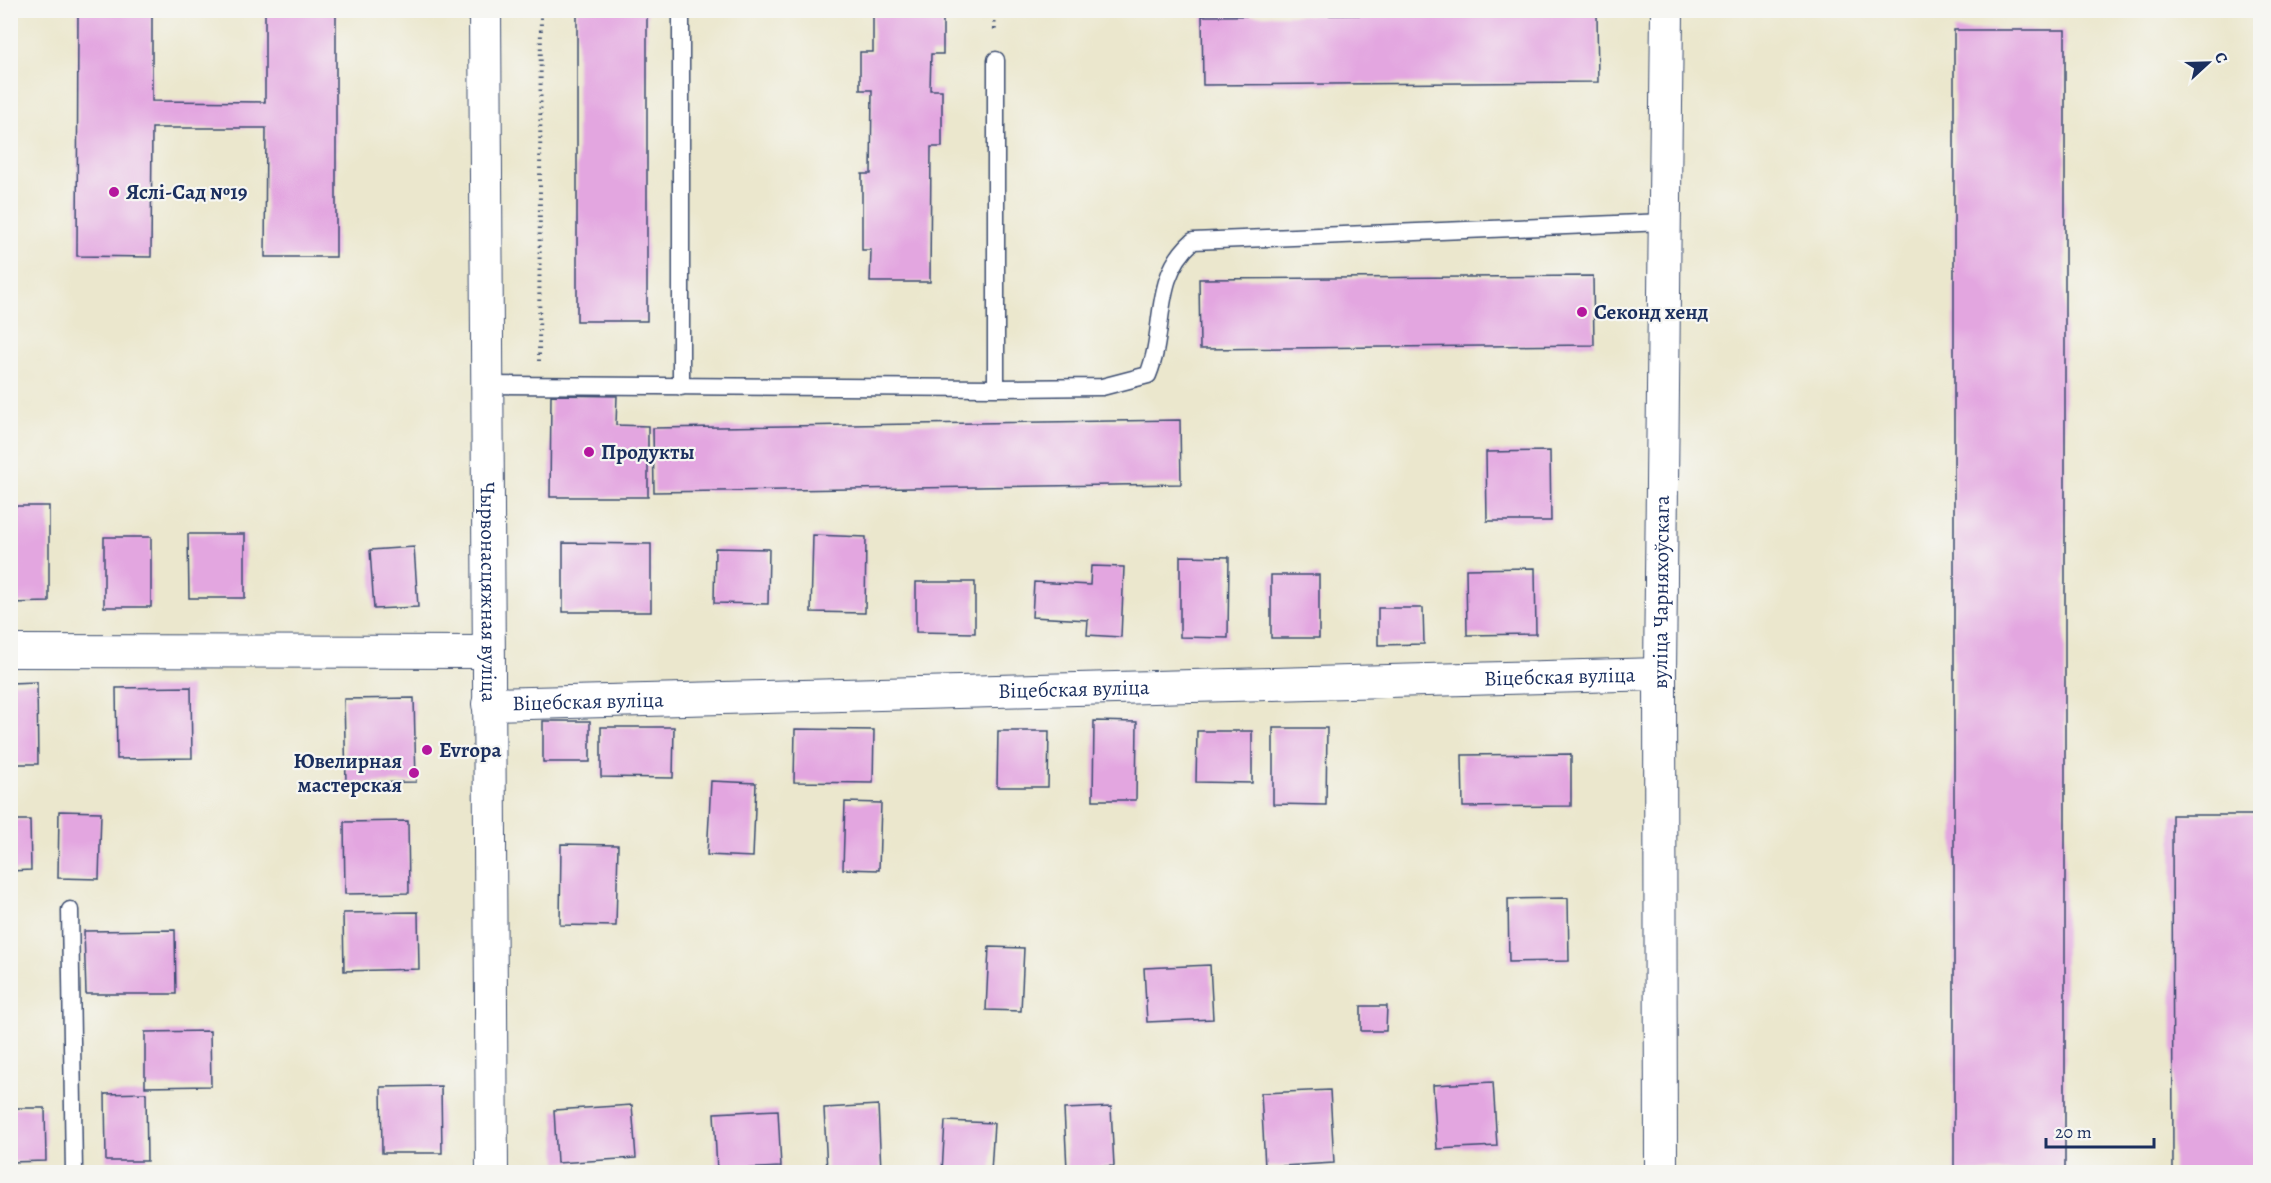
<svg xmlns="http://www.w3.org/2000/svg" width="2271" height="1183" viewBox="0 0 2271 1183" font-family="Alegreya,serif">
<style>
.building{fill:#e3a6e0}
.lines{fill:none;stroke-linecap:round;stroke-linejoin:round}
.service-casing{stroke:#3a4b6f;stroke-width:19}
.minor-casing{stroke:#3a4b6f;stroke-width:34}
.path{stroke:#3a4b6f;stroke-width:4;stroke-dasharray:1.5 4.5;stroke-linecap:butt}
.service{stroke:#fff;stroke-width:16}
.minor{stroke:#fff;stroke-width:32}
.poi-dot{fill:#b5179e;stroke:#f6f6f2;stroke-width:2}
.labels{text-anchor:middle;stroke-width:4.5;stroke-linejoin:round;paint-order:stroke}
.poi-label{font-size:21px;font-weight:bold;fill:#1b2f5e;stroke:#f6f6f2;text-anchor:start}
.street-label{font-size:21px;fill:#1b2f5e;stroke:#f6f6f2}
</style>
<rect width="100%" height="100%" fill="#f6f6f2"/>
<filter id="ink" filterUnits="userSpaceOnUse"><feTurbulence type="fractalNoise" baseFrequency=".0167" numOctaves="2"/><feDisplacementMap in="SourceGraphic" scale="12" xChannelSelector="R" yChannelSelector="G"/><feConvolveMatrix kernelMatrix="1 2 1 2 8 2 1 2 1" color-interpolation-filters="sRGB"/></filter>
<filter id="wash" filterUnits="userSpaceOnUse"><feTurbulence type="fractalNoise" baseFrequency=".008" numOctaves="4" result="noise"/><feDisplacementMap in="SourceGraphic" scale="24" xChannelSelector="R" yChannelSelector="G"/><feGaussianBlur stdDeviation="1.35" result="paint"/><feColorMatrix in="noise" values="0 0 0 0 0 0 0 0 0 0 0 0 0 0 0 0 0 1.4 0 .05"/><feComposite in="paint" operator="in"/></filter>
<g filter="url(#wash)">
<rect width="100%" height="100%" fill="#ebe7cd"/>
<g id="blocks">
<path class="building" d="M78 10H152V101L265 102V10H336V257H265L266 128H152L151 257 77 256Z
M577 10H647V321H577Z
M1597 13 1598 82 1203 85 1202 16Z
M873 15 943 16V54H931L930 90H942V147H931L930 282H870L871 250H862V174H871L872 90H860V52H873Z
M1954 30H2065V1172H1954Z
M1593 276 1594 345 1200 349 1199 279Z
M551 395 617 396 616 425 648 426V497H550Z
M1180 420 1181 484 654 492 653 428Z
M1550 451 1551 521H1487L1486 452Z
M10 506H49V602L10 603Z
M188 534H245V598H189Z
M813 535 866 537 865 613 811 612Z
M104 537H151V607H104Z
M563 543 651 544V612H563Z
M414 547 418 607 374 609 370 550Z
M715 548 769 549 768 604 714 603Z
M1180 556 1229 557 1228 638 1180 637Z
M1091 566 1124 567 1121 637 1087 635 1088 620 1032 617 1034 582 1090 585Z
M1535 568 1536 634 1467 635 1466 569Z
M1271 575H1319V638H1271Z
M916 582H975V633L916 632Z
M1378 608H1423L1424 644 1378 645Z
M37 682 38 764H10V683Z
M191 687 192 758 117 759 116 688Z
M414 698 416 782 346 783 344 699Z
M543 721H590V762H543Z
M1094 721 1137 722 1136 800H1093Z
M601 727H674L673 778 601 777Z
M1273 728H1327L1326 805 1273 804Z
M795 729 874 730 873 783 794 782Z
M998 731H1049L1048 787H997Z
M1197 731H1252V783L1196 782Z
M1571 754V806L1463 807 1462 755Z
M711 781 756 783 753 857 707 855Z
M845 802 881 803 879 870 843 869Z
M59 811 101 812 99 879 58 878Z
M2172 815H2260V1172H2173Z
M10 820H30L31 870 10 871Z
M408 821 409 893 345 894 344 822Z
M561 844 618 845 616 926 560 925Z
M1568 898 1569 961 1509 962 1508 899Z
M418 912 419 969 344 971 343 913Z
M175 930 176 994H86L84 931Z
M989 947 1024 948 1021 1011 986 1010Z
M1210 965 1213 1019 1147 1022 1144 968Z
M1361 1006H1387L1386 1031H1361Z
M210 1031 211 1086 145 1087V1032Z
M1493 1082 1497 1146 1437 1149 1433 1085Z
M441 1086 442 1153H382L381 1087Z
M1330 1090 1334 1163 1265 1167 1261 1093Z
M146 1093 147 1161H106L105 1094Z
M632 1105 636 1158 557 1163 554 1110Z
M878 1105 881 1170 827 1172 824 1108Z
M1111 1107 1114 1166 1067 1169 1064 1109Z
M10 1108H45L46 1161 10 1162Z
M778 1110 781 1167 717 1170 714 1113Z
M945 1121 994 1123 991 1172H942Z"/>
</g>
</g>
<g filter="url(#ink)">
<use href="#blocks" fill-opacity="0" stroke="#3a4b6f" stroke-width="1.5"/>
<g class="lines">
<defs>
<path id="service" d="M681 10V387
M486 385 996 388V60
M996 388 1102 387 1148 375C1167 329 1151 278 1193 241L1665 222
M70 910 74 1172"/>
<g id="minor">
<path id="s1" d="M485 10 492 1172"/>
<path d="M10 651 488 652"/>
<path id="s2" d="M488 704 1660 674"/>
<path id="s3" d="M1661 1172 1660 674 1667 10"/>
</g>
</defs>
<use href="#service" class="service-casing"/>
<use href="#minor" class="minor-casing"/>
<path class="path" d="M994 10 995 34
M539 361 541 10"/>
<use href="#service" class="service"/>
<use href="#minor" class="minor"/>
</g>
</g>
<g class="poi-dot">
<circle cx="114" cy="192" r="6"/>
<circle cx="1582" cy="312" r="6"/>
<circle cx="589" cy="452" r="6"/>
<circle cx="427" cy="750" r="6"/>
<circle cx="414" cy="773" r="6"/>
</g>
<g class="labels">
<g class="poi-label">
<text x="126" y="199">Яслі-Сад №19</text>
<text x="1594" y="319">Секонд хенд</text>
<text x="601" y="459">Продукты</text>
<text x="439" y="757">Evropa</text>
<text x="402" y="768" text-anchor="end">Ювелирная<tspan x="402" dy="24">мастерская</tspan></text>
</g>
<g class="street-label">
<text dy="7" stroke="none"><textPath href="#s3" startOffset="580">вуліца Чарняхоўскага</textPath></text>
<text dy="7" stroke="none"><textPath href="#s1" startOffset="582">Чырвонасцяжная вуліца</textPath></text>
<text dy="7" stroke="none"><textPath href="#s2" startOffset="1072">Віцебская вуліца</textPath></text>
<text dy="7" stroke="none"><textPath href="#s2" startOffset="586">Віцебская вуліца</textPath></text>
<text dy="7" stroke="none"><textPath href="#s2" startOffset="100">Віцебская вуліца</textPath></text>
</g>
</g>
<rect width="2271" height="1183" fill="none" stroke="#f6f6f2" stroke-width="36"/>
<g transform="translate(2208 63) rotate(68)" stroke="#f6f6f2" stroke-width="4.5" paint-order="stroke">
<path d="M0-4.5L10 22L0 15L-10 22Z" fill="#1b2f5e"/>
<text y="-9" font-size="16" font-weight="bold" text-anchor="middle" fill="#1b2f5e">С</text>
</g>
<path d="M2046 1138v9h108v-9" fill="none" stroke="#1b2f5e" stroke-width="3"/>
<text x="2055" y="1138" font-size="18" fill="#1b2f5e" stroke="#f6f6f2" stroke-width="4.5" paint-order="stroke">20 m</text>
</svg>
